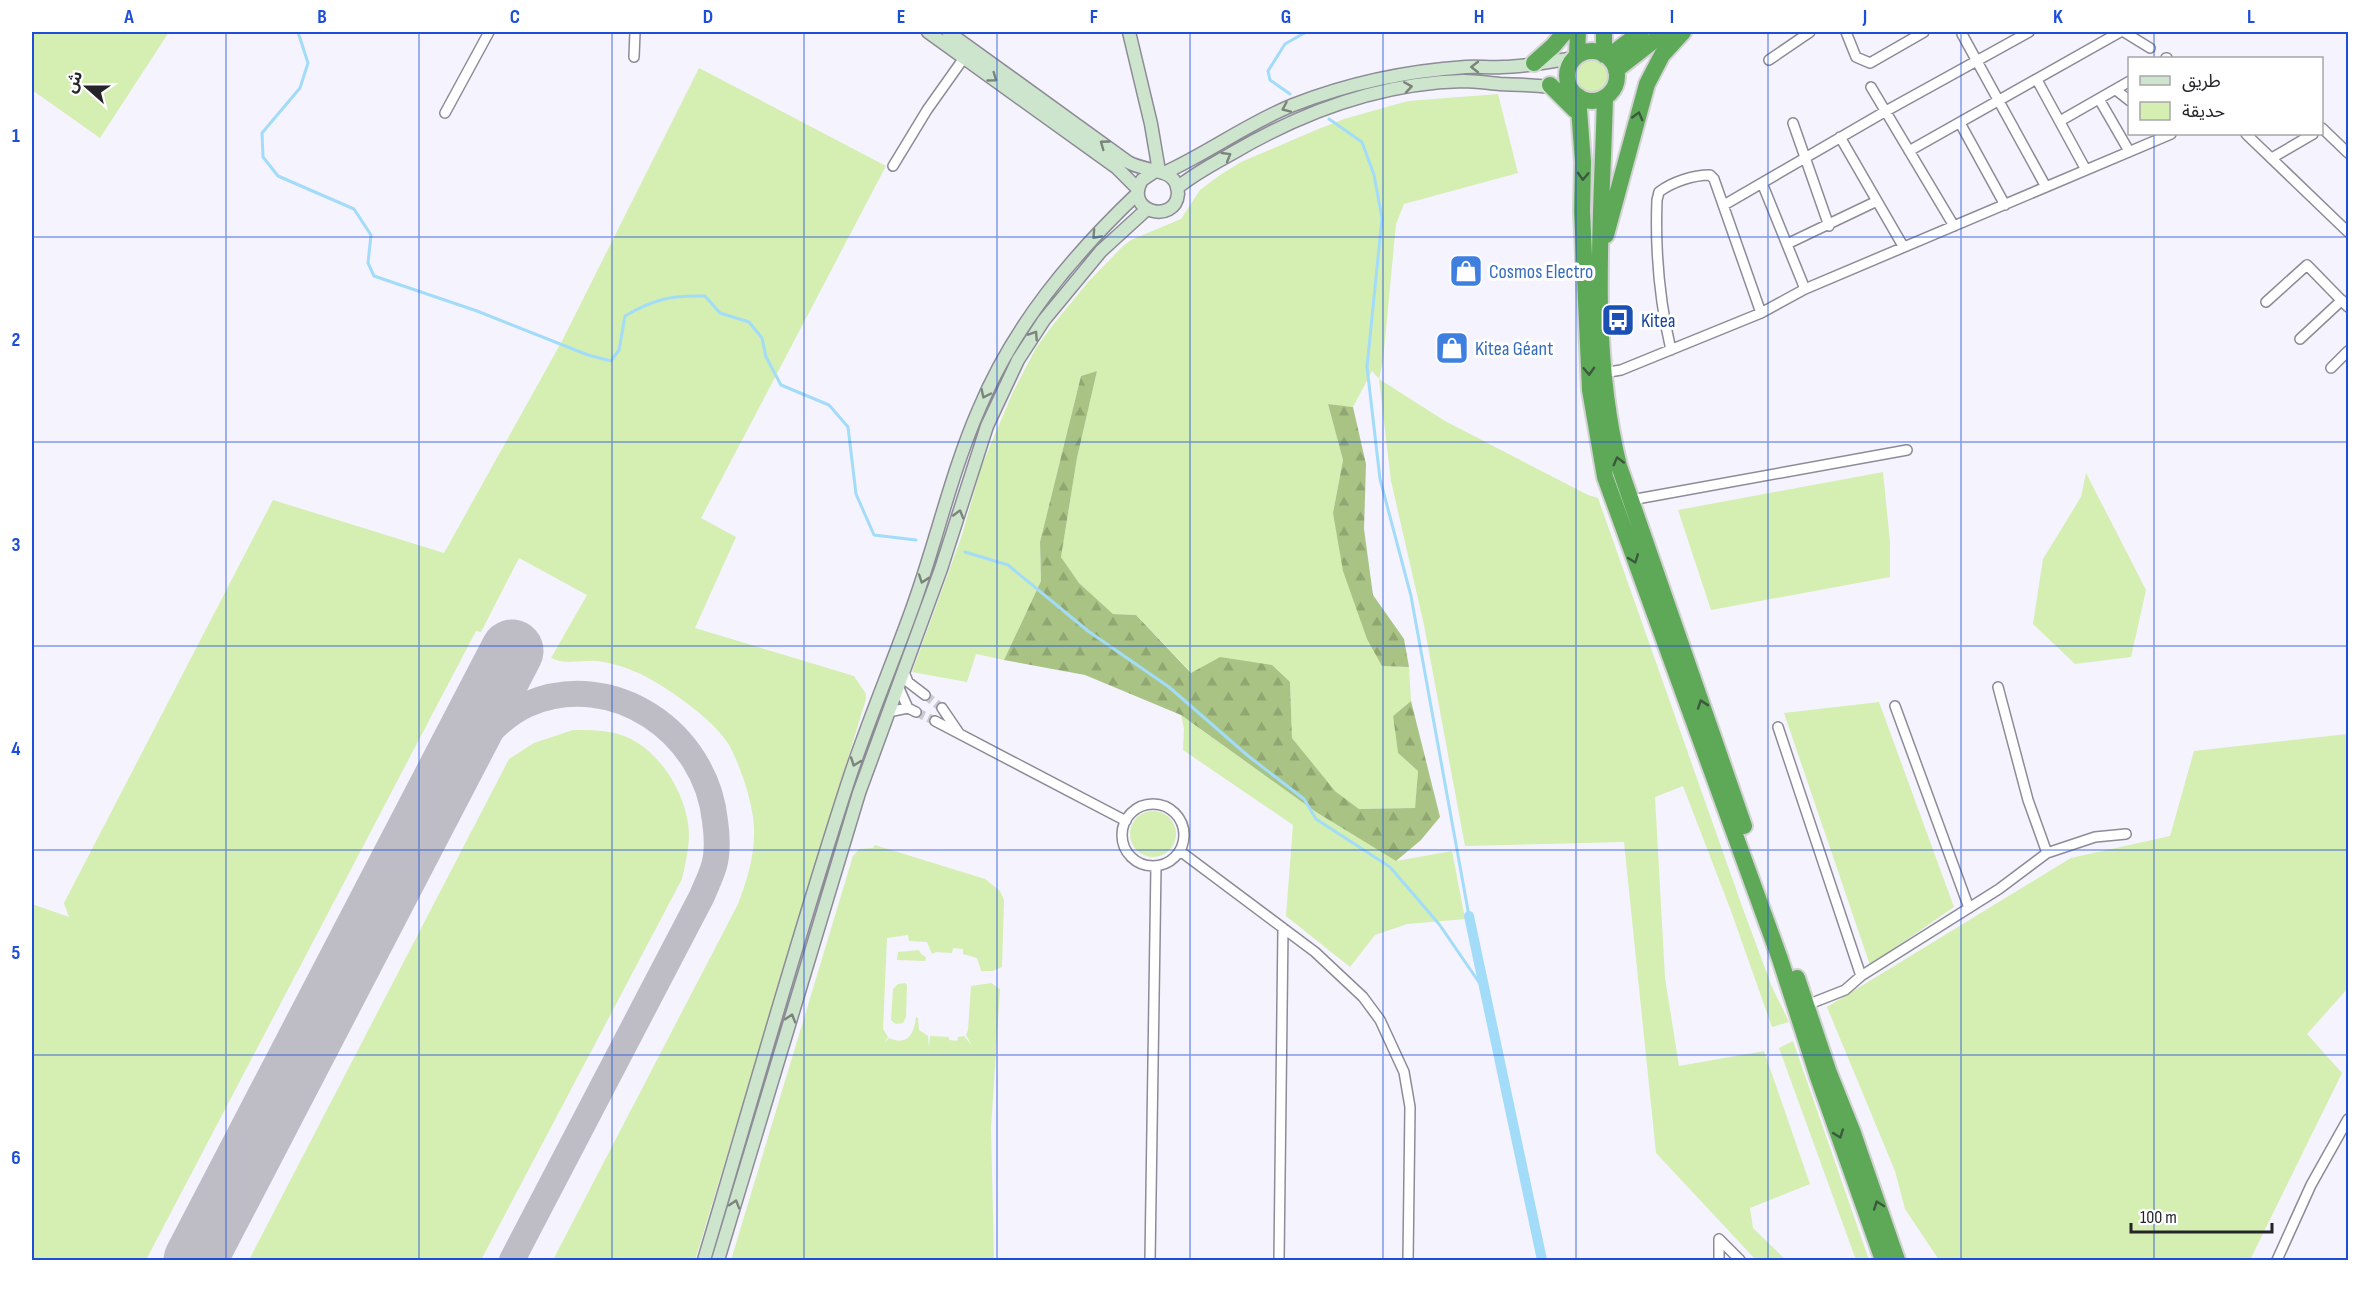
<svg xmlns="http://www.w3.org/2000/svg" width="2380" height="1292" viewBox="0 0 2380 1292" font-family="'Sofia Sans Condensed','Noto Sans Arabic',sans-serif">
<style>
.green{fill:#d5eeb1}
.forest{fill:url(#forest-firs)}
.lines{fill:none;stroke-linecap:round;stroke-linejoin:round}
.stream{stroke:#a2dcf8;stroke-width:3}
.canal{stroke:#a2dcf8;stroke-width:10}
.taxiway{stroke:#bebdc6;stroke-width:26}
.runway{stroke:#bebdc6;stroke-width:63}
.street-tunnel{stroke:#cbcad3;stroke-width:9;stroke-dasharray:9 4.5;stroke-linecap:butt}
.street-casing{stroke:#8d8b97;stroke-width:12}
.secondary-casing{stroke:#8d8b97;stroke-width:15}
.highway-casing{stroke:#d3d3d4;stroke-width:20}
.street{stroke:#fff;stroke-width:9}
.secondary{stroke:#cee5cd;stroke-width:12}
.highway{stroke:#5da958;stroke-width:16}
.oneway{stroke:#7a847b}
.oneway2{stroke:#3b593c}
.grid{fill:none;stroke:#1d4ed8;stroke-width:1.5;stroke-opacity:0.55}
.labels{text-anchor:middle;stroke-width:6;stroke-linejoin:round;paint-order:stroke}
.shop-label{font-size:20px;fill:#366cbe;stroke:#fff;text-anchor:start}
.transit-label{font-size:20px;fill:#164399;stroke:#fff;text-anchor:start}
.neatline{fill:none;stroke:#1d4ed8;stroke-width:2}
.grid-label{font-size:20px;text-anchor:middle;font-weight:bold;fill:#1d4ed8}
</style>
<defs>
<pattern id="forest-firs" width="22" height="20" patternUnits="userSpaceOnUse" patternTransform="scale(1.5)"><rect width="22" height="20" fill="#a9c384"/><path d="M5 1l3.5 6h-7zM16 11l3.5 6h-7z" fill="#91a772"/></pattern>
</defs>
<rect width="100%" height="100%" fill="#f5f3fe"/>
<path class="green" d="M32 32H169L100 138 32 90Z
M1577 76a17 17 0 1 1 34 0a17 17 0 1 1-34 0Z
M699 68 886 166 701 518 736 537 695 628 854 676 866 694V699L695 1260H553L738 904C746 883 753 861 754 838 756 811 742 769 729 745 715 720 662 683 636 672 625 667 608 662 596 661 581 660 564 665 551 658L587 595 519 558 481 632 476 631 146 1260H32V904L69 917 64 903 273 500 444 553 562 341Z
M1498 94 1518 173 1404 204 1396 224 1383 361 1379 379 1445 421 1588 495 1598 498 1743 909 1772 987 1789 1022 1772 1027 1731 911 1683 786 1655 797 1665 978 1679 1066 1764 1051 1810 1184 1750 1208 1753 1228 1786 1260H1756L1656 1153 1624 842 1465 846 1424 625 1391 481 1379 379 1372 371 1353 407 1328 404 1343 460 1333 513 1382 666 1409 667 1411 701 1393 716 1398 753 1418 771 1415 808 1359 809 1335 791 1292 738 1290 682 1220 657 1192 673 1136 615 1113 614 1079 583 1061 557 1077 458 1097 371 1081 376 1040 542 1041 581 1004 660 976 654 967 682 912 672 961 538 982 465 1013 392 1036 348 1052 326 1088 282 1122 247 1131 240 1181 219 1200 190 1220 175 1241 162 1316 130 1344 119 1408 101Z
M1883 472 1890 542V577L1711 610 1678 510Z
M2086 473 2146 590 2131 657 2075 664 2033 624 2043 559 2081 497Z
M1879 702 1954 907 1870 965 1784 713Z
M1181 715 1316 812 1396 861 1452 851 1465 919 1407 924 1375 935 1350 967 1286 916 1293 825 1183 750 1184 729Z
M573 730C591 730 608 730 624 736 658 749 683 789 688 823 691 841 686 861 682 879L481 1260H249L509 759 534 743Z
M2348 734V988L2307 1034 2342 1073 2250 1260H1939L1905 1209 1895 1171 1827 1007 2071 858 2170 836 2194 751Z
M1130 834a23 23 0 1 1 46 0a23 23 0 1 1-46 0Z
M875 845 985 879 1000 891 1004 900 1002 967 993 971H981L977 958 963 954V949L953 948 952 953 936 952 932 954 927 942 909 941 908 935 887 938 883 1029 888 1037 884 1043 889 1038C907 1046 914 1035 916 1017L918 1018 919 1030 928 1036 929 1048 930 1036 949 1037V1040L957 1041 958 1037 964 1036 972 1046 966 1035 968 1030 971 986 991 983 1000 989 991 1128 994 1260H731L853 856 859 849 873 848Z
M919 950 921 954 926 957 925 961 897 960 898 952Z
M905 983 907 985 906 1017 903 1023 896 1024 891 1020 893 989 898 984Z
M1793 1041 1869 1260H1856L1779 1048Z"/>
<path class="forest" d="M1097 371 1077 458 1061 557 1079 583 1113 614 1136 615 1191 673 1220 657 1272 665 1290 682 1292 738 1335 791 1359 809 1415 808 1418 771 1398 753 1393 716 1411 701 1440 817 1421 840 1396 861 1316 812 1181 715 1085 675 1004 660 1041 581 1040 542 1081 376Z
M1328 404 1353 407 1366 464 1364 529 1373 595 1404 639 1409 667 1382 666 1367 639 1343 571 1333 513 1343 460Z"/>
<g class="lines">
<path class="stream" d="M298 32 308 63 300 88 262 133 263 157 278 176 354 209 371 235 368 263 374 276 477 311 588 355 611 361 619 350 625 316C654 299 672 295 705 296L720 313 749 322 762 338 766 357 781 385 829 405 848 427 856 494 874 535 916 540
M1290 94 1270 80 1268 71 1285 44 1306 32
M1329 119 1362 142 1374 175 1382 218 1367 367 1380 479 1411 596 1469 916
M965 552 1008 565 1088 631 1169 687 1247 755 1304 799 1316 819 1390 867 1439 924 1483 988"/>
<path class="canal" d="M1469 916 1542 1260"/>
<path class="taxiway" d="M436 798C460 767 491 720 528 704 613 668 706 732 715 821 717 835 718 852 714 866 711 876 706 886 702 896L512 1260"/>
<path class="runway" d="M195 1260 512 651"/>
<path class="street-tunnel" d="M925 695 942 708
M916 712 935 721"/>
<defs>
<path id="street" d="M1846 32 1856 57 1870 63 1924 32
M2124 32 2150 48
M1962 34 2046 187
M634 57 635 32
M2166 58H2167
M1769 60 1810 32
M2037 80 2086 170
M1871 87 1954 226
M2116 90 2130 101
M2099 99 2129 151
M445 113 489 32
M2060 121 2130 81
M1793 123 1829 226
M1960 123 2005 205
M2322 128 2348 153
M2246 134 2348 232
M1840 137 1903 246
M1909 151 2120 32
M2272 158 2313 134
M893 166 927 110 966 55
M1762 183 1805 289
M1724 205 1886 111 2029 32
M1787 244 1877 201
M2266 302 2307 265 2348 307
M2300 339 2342 300
M1671 350C1659 299 1655 251 1657 200L1659 192C1672 182 1693 175 1710 175L1714 179 1761 313
M2331 368 2348 351
M1603 373 1621 370 1761 313 1805 289 2171 134
M1631 500 1907 450
M904 672 908 682 925 695
M898 686 908 708
M1998 687 2028 800 2047 853
M1895 706 1969 908
M942 708 959 733
M888 712 908 708 916 712
M935 721 1126 821
M1778 727 1861 976
M1122 835a31 31 0 1 1 62 0a31 31 0 1 1-62 0Z
M1180 851 1315 952 1363 997 1380 1020 1404 1072 1410 1107 1408 1260
M1807 1005 1845 990 1861 976 1999 889 2047 853 2095 837 2126 834
M1719 1239 1740 1260
M1150 1260 1156 866
M1279 1260 1283 928
M1719 1260V1239
M2277 1260 2311 1185 2348 1119"/>
<path id="secondary" d="M928 32 1117 168 1138 189
M948 32 1128 162C1141 170 1164 170 1171 177 1176 181 1178 188 1178 194 1175 225 1123 212 1142 180L1154 172
M1129 32 1151 124 1159 171
M1164 173C1208 153 1248 123 1293 105 1349 83 1406 71 1466 67 1478 66 1490 68 1502 67 1526 67 1551 61 1575 58
M1177 188C1194 174 1213 164 1231 154 1302 112 1381 83 1463 81 1475 81 1488 83 1500 84 1525 85 1547 85 1572 90
M704 1260C752 1100 797 938 849 779 868 721 892 665 912 609 936 543 951 473 979 409 1014 325 1072 256 1137 194
M718 1260 859 793 941 569 987 426 1018 360 1044 320 1101 251 1147 209"/>
<path id="highway" d="M1604 32V55
M1567 76a25 25 0 1 1 50 0a25 25 0 1 1-50 0Z
M1577 56 1578 32
M1608 57 1641 32
M1534 63 1553 46 1565 32
M1616 70 1665 32
M1550 85 1575 110
M1578 96 1583 162 1582 211 1590 390 1605 477 1780 959 1818 1077 1883 1260
M1605 97C1602 219 1589 346 1619 466L1744 826
M1606 235 1647 84 1662 55 1683 32
M1797 978 1829 1073 1853 1133 1897 1260"/>
</defs>
<use href="#street" class="street-casing"/>
<use href="#secondary" class="secondary-casing"/>
<use href="#highway" class="highway-casing"/>
<use href="#street" class="street"/>
<use href="#secondary" class="secondary"/>
<use href="#highway" class="highway"/>
</g>
<defs><path id="oneway-chevron" d="M-2-3.5L2.5 0L-2 3.5" fill="none" stroke-width="1.6" stroke-linecap="round" stroke-linejoin="round" transform="scale(1.5)"/></defs>
<g class="oneway">
<use href="#oneway-chevron" transform="translate(1475 67) rotate(-180)"/>
<use href="#oneway-chevron" transform="translate(993 78) rotate(36)"/>
<use href="#oneway-chevron" transform="translate(1408 87) rotate(-9)"/>
<use href="#oneway-chevron" transform="translate(1286 108) rotate(156)"/>
<use href="#oneway-chevron" transform="translate(1104 144) rotate(-144)"/>
<use href="#oneway-chevron" transform="translate(1227 156) rotate(-30)"/>
<use href="#oneway-chevron" transform="translate(1096 235) rotate(133)"/>
<use href="#oneway-chevron" transform="translate(1034 335) rotate(-57)"/>
<use href="#oneway-chevron" transform="translate(985 394) rotate(115)"/>
<use href="#oneway-chevron" transform="translate(959 514) rotate(-74)"/>
<use href="#oneway-chevron" transform="translate(923 579) rotate(109)"/>
<use href="#oneway-chevron" transform="translate(855 762) rotate(110)"/>
<use href="#oneway-chevron" transform="translate(791 1018) rotate(-73)"/>
<use href="#oneway-chevron" transform="translate(735 1204) rotate(-73)"/>
</g>
<g class="oneway2">
<use href="#oneway-chevron" transform="translate(1638 116) rotate(-75)"/>
<use href="#oneway-chevron" transform="translate(1583 176) rotate(92)"/>
<use href="#oneway-chevron" transform="translate(1589 371) rotate(87)"/>
<use href="#oneway-chevron" transform="translate(1618 461) rotate(-105)"/>
<use href="#oneway-chevron" transform="translate(1634 559) rotate(69)"/>
<use href="#oneway-chevron" transform="translate(1702 704) rotate(-109)"/>
<use href="#oneway-chevron" transform="translate(1839 1134) rotate(70)"/>
<use href="#oneway-chevron" transform="translate(1878 1205) rotate(-110)"/>
</g>
<path class="grid" d="M226 32V1260M419 32V1260M612 32V1260M804 32V1260M997 32V1260M1190 32V1260M1383 32V1260M1576 32V1260M1768 32V1260M1961 32V1260M2154 32V58M2154 134V1260M32 237H2348M32 442H2348M32 646H2348M32 850H2348M32 1055H2348"/>
<defs>
<symbol id="shop-square" viewBox="-11 -11 22 22"><rect x="-9" y="-9" width="18" height="18" rx="4" fill="#3f7fe0" stroke="#fff"/><path d="M-5-2.5h2.3a2.7 3.5 0 0 1 5.4 0H5L5.5 6h-11ZM-1.5-2.5h3a1.5 2.3 0 0 0-3 0Z" fill="#fff"/></symbol>
<symbol id="bus-square" viewBox="-11 -11 22 22"><rect x="-9" y="-9" width="18" height="18" rx="4" fill="#1a4fb4" stroke="#fff"/><path d="M-5-6H5V4H4V6H2V4H-2V6H-4V4H-5ZM-3.5-4V0h7V-4ZM-3.5 1.2v1.5H-2V1.2ZM2 1.2v1.5H3.5V1.2Z" fill="#fff"/></symbol>
</defs>
<g fill-rule="evenodd">
<use href="#shop-square" x="1447" y="252" width="38" height="38"/>
<use href="#bus-square" x="1599" y="301" width="38" height="38"/>
<use href="#shop-square" x="1433" y="329" width="38" height="38"/>
</g>
<g class="labels">
<g class="shop-label">
<text x="1489" y="278">Cosmos Electro</text>
<text x="1475" y="355">Kitea Géant</text>
</g>
<g class="transit-label">
<text x="1641" y="327">Kitea</text>
</g>
</g>
<rect width="2380" height="1292" fill="none" stroke="#ffffff" stroke-width="66"/>
<rect x="2128" y="57" width="195" height="78" fill="#ffffff" stroke="#a8a7a9" stroke-width="1.5"/>
<rect x="2140" y="76" width="30" height="9" fill="#cee5cd" stroke="#a8a7a9" stroke-width="1.5"/>
<text x="2182" y="87" font-size="18" fill="#252429">طريق</text>
<rect x="2140" y="102" width="30" height="18" fill="#d5eeb1" stroke="#a8a7a9" stroke-width="1.5"/>
<text x="2182" y="117" font-size="18" fill="#252429">حديقة</text>
<g transform="translate(87 87) rotate(291)" stroke="#ffffff" stroke-width="4.5" paint-order="stroke">
<path d="M0-4.5L10 22L0 15L-10 22Z" fill="#252429"/>
<text y="-9" font-size="16" font-weight="bold" text-anchor="middle" fill="#252429">ش</text>
</g>
<path d="M2131 1223v9h141v-9" fill="none" stroke="#252429" stroke-width="3"/>
<text x="2140" y="1223" font-size="18" fill="#252429" stroke="#ffffff" stroke-width="4.5" paint-order="stroke">100 m</text>
<rect x="33" y="33" width="2314" height="1226" class="neatline"/>
<g class="grid-label">
<text x="129" y="23">A</text>
<text x="322" y="23">B</text>
<text x="515" y="23">C</text>
<text x="708" y="23">D</text>
<text x="901" y="23">E</text>
<text x="1094" y="23">F</text>
<text x="1286" y="23">G</text>
<text x="1479" y="23">H</text>
<text x="1672" y="23">I</text>
<text x="1865" y="23">J</text>
<text x="2058" y="23">K</text>
<text x="2251" y="23">L</text>
<text x="16" y="142">1</text>
<text x="16" y="346">2</text>
<text x="16" y="551">3</text>
<text x="16" y="755">4</text>
<text x="16" y="959">5</text>
<text x="16" y="1164">6</text>
</g>
</svg>
